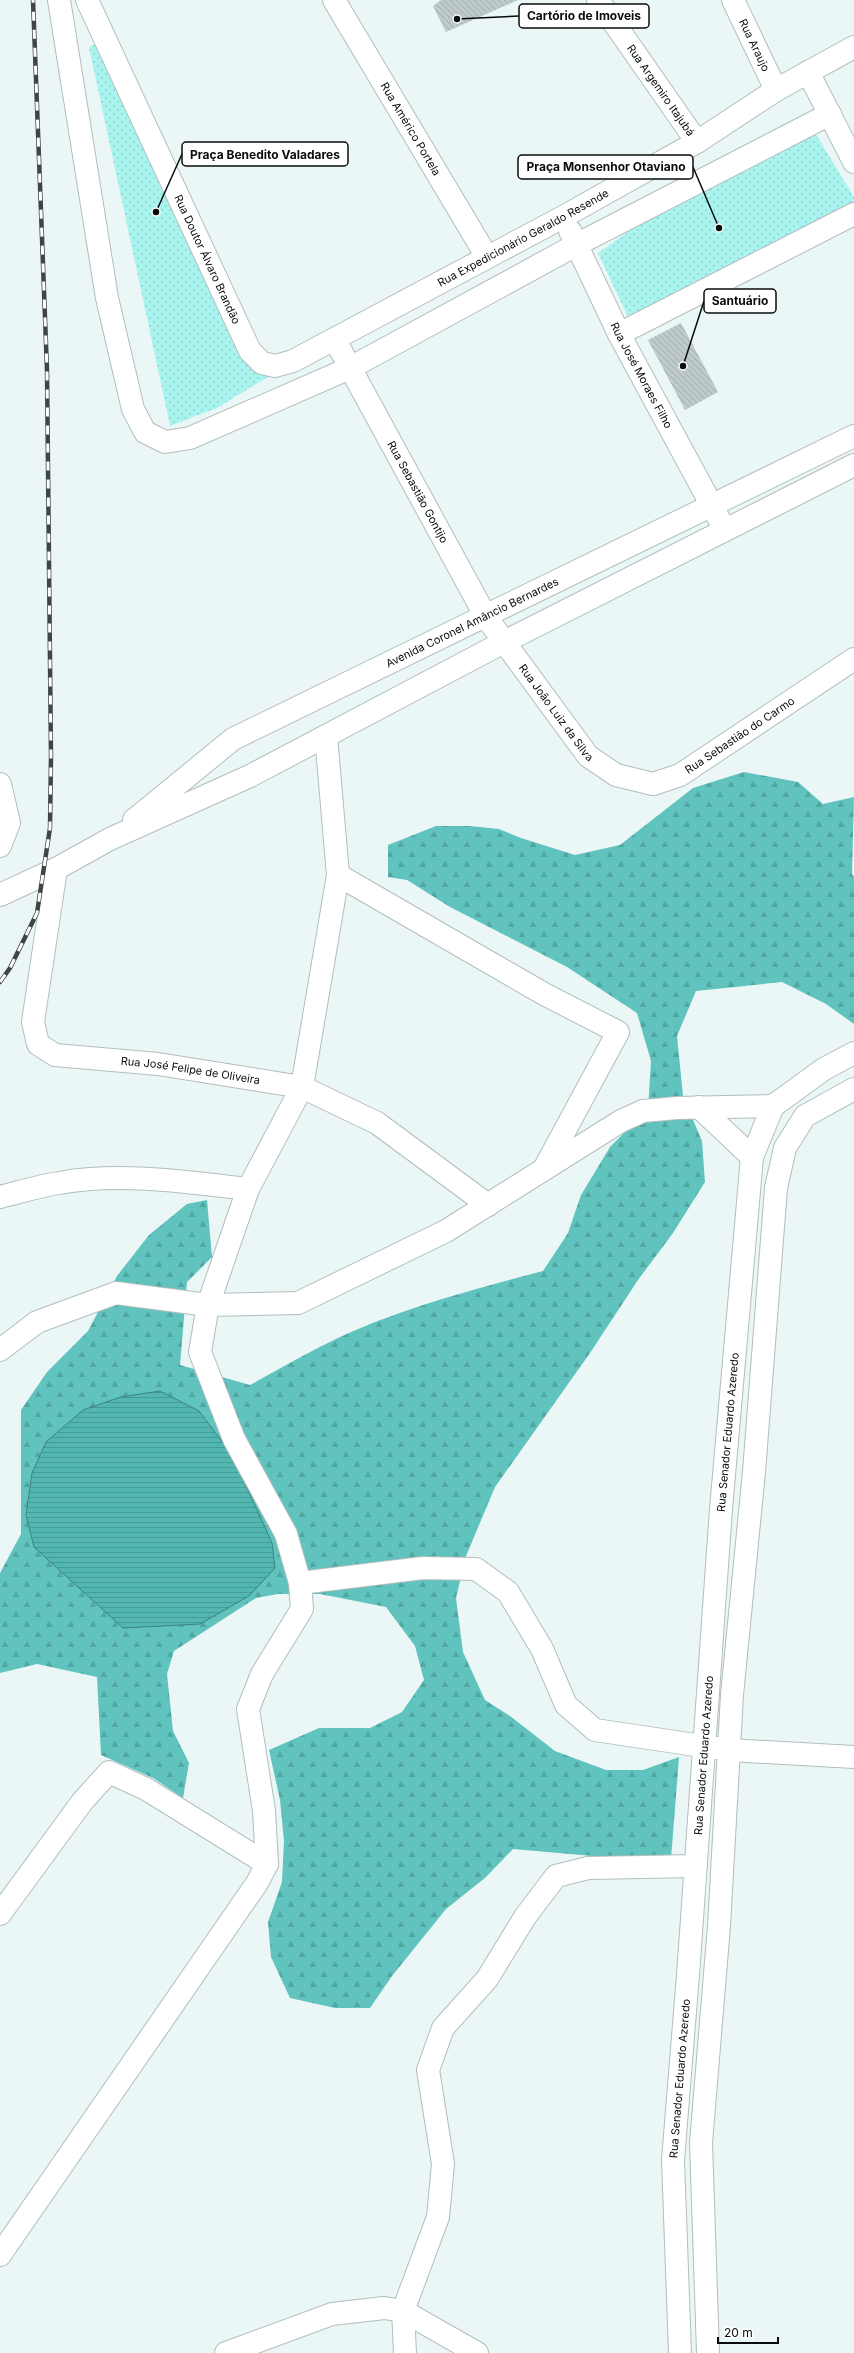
<svg xmlns="http://www.w3.org/2000/svg" width="854" height="2353" viewBox="0 0 854 2353" font-family="Inter,sans-serif">
<style>
.green{fill:url(#green-dots)}
.forest{fill:url(#forest-firs)}
.water{fill:url(#water-rules);stroke:#3c8380}
.building{fill:url(#building-back-hatch)}
.lines{fill:none;stroke-linecap:round;stroke-linejoin:round}
.street-casing{stroke:#b2bebd;stroke-width:24}
.secondary-casing{stroke:#b2bebd;stroke-width:24}
.street{stroke:#fff;stroke-width:22}
.secondary{stroke:#fff;stroke-width:22}
.rail-casing{stroke:#3f4545;stroke-width:4.5}
.rail{stroke:#fff;stroke-width:3;stroke-dasharray:9;stroke-linecap:butt}
.labels{text-anchor:middle;stroke-width:4;stroke-linejoin:round;paint-order:stroke}
.street-label{font-size:11px;fill:#080c0c;stroke:#fff}
.leader{fill:none;stroke:#080c0c;stroke-width:1.5}
.callout-dot{fill:#080c0c;stroke:#fff;stroke-width:1.5}
.callout{fill:#fff;stroke:#080c0c;stroke-width:1.5}
.callout-label{font-size:12px;text-anchor:middle;font-weight:bold;fill:#080c0c}
</style>
<defs>
<pattern id="green-dots" width="8" height="8" patternUnits="userSpaceOnUse"><rect width="8" height="8" fill="#aaf4f0"/><path d="M2 2h.1M6 6h.1" fill="none" stroke="#91d0cd" stroke-width="1.8" stroke-linecap="round"/></pattern>
<pattern id="forest-firs" width="22" height="20" patternUnits="userSpaceOnUse"><rect width="22" height="20" fill="#60c3be"/><path d="M5 1l3.5 6h-7zM16 11l3.5 6h-7z" fill="#52a6a2"/></pattern>
<pattern id="water-rules" width="6" height="5" patternUnits="userSpaceOnUse"><rect width="6" height="5" fill="#52b6b1"/><path d="M0 2.5h6" fill="none" stroke="#469b97"/></pattern>
<pattern id="building-back-hatch" width="6" height="6" patternUnits="userSpaceOnUse"><rect width="6" height="6" fill="#bfcbca"/><path d="M-1 5l2 2M0 0l6 6M5-1l2 2" fill="none" stroke="#a3adac"/></pattern>
</defs>
<rect width="100%" height="100%" fill="#eaf7f6"/>
<path class="green" d="M106 39 268 377 217 408 170 426 89 47Z
M806 118 854 197V202L628 317 598 253 692 187Z"/>
<path class="forest" d="M744 772 798 782 823 804 854 797 852 874 854 877V1024L826 1004 782 982 696 991 677 1036 683 1096 702 1141 705 1182 673 1233 638 1280 590 1353 495 1487 466 1556 456 1598 463 1652 485 1700 510 1716 555 1751 606 1770H643L679 1757 671 1859H627L513 1849 485 1878 446 1909 392 1976 370 2008H335L290 1998 271 1957 268 1922 282 1882 284 1841 280 1800 269 1750 319 1728H370L402 1712 424 1680 415 1646 386 1607 320 1594H278L256 1598 174 1651 167 1674 173 1731 189 1763 183 1798 153 1778 101 1755 97 1677 37 1664 0 1673V1573L21 1534V1410L47 1372 88 1331 117 1276 149 1235 187 1204 207 1200 212 1257 187 1282 180 1365 250 1385C279 1369 308 1352 338 1338 399 1309 478 1288 543 1271L568 1233 581 1195 610 1147 648 1109 651 1061 637 1013 567 967 450 907 407 880 388 877V845L436 826H470L499 829 521 838 575 855 620 845 693 788Z"/>
<path class="water" d="M160 1391 199 1411 232 1455 272 1543 275 1568 249 1596 200 1624 123 1628 34 1547 26 1515 32 1473 46 1442 83 1410 121 1397Z"/>
<path class="building" d="M441 0H518L446 32 433 6Z
M681 323 718 392 685 410 648 340Z"/>
<g class="lines">
<defs>
<g id="street">
<path d="M59 0 107 298 133 409 145 432 165 442 190 438 350 368 576 245 830 114"/>
<path id="s1" d="M87 0 250 351 262 363 275 366 293 361 563 217 697 142 776 90 854 47"/>
<path id="s2" d="M334 0 487 257"/>
<path id="s3" d="M598 0 697 142"/>
<path id="s4" d="M733 0 776 90"/>
<path d="M808 72 854 162"/>
<path id="s5" d="M570 231 619 334 725 530"/>
<path d="M619 334 854 214"/>
<path id="s6" d="M335 340 486 617 588 756 616 775 653 784 680 775 854 659"/>
<path d="M326 736 338 875 302 1087 248 1189 208 1305 200 1352 234 1439 286 1534 300 1583 423 1568 476 1569 508 1592 542 1649 566 1705 595 1730 729 1750 854 1757"/>
<path d="M0 784 9 823 0 846"/>
<path id="s7" d="M56 869 33 1022 38 1044 55 1055 158 1064 302 1087 377 1123 488 1205"/>
<path d="M338 875 544 994 618 1032 544 1169"/>
<path d="M699 1107 752 1157"/>
<path d="M0 1197C20 1192 39 1186 59 1183 119 1172 188 1182 248 1189"/>
<path d="M0 1350 37 1322 116 1293 208 1305 298 1303 446 1231 621 1121 643 1111 677 1108 773 1106"/>
<path d="M0 1914 82 1802 109 1772 146 1789 267 1864"/>
<path d="M0 2255 257 1883 267 1864 264 1811 248 1709 262 1674 302 1609 300 1583"/>
<path d="M405 2353 403 2311 438 2217 443 2164 428 2070 443 2028 487 1979 525 1917 556 1876 588 1868 696 1866"/>
</g>
<g id="secondary">
<path id="s8" d="M134 820 233 739 854 436"/>
<path d="M0 895 56 869 110 839 250 776 504 642 854 465"/>
<path d="M226 2353 332 2314 384 2308 403 2311 477 2353"/>
<path id="s9" d="M680 2353 673 2160 688 1975 721 1509 752 1157 773 1106 824 1069 854 1053"/>
<path d="M708 2353 701 2143 719 1926 732 1695 754 1472 776 1188 785 1148 805 1116 854 1089"/>
</g>
</defs>
<use href="#street" class="street-casing"/>
<use href="#secondary" class="secondary-casing"/>
<use href="#street" class="street"/>
<use href="#secondary" class="secondary"/>
<defs>
<path id="rail" d="M0 982 10 968 37 913 50 828 51 756 47 370 33 0"/>
</defs>
<use href="#rail" class="rail-casing"/>
<use href="#rail" class="rail"/>
</g>
<g class="labels">
<g class="street-label">
<text dy="4" stroke="none"><textPath href="#s4" startOffset="50">Rua Araujo</textPath></text>
<text dy="4" stroke="none"><textPath href="#s3" startOffset="110">Rua Argemiro Itajubá</textPath></text>
<text dy="4" stroke="none"><textPath href="#s2" startOffset="150">Rua Américo Portela</textPath></text>
<text dy="4" stroke="none"><textPath href="#s1" startOffset="697">Rua Expedicionário Geraldo Resende</textPath></text>
<text dy="4" stroke="none"><textPath href="#s1" startOffset="286">Rua Doutor Álvaro Brandão</textPath></text>
<text dy="4" stroke="none"><textPath href="#s5" startOffset="161">Rua José Moraes Filho</textPath></text>
<text dy="4" stroke="none"><textPath href="#s6" startOffset="173">Rua Sebastião Gontijo</textPath></text>
<text dy="4" stroke="none"><textPath href="#s8" startOffset="394">Avenida Coronel Amâncio Bernardes</textPath></text>
<text dy="4" stroke="none"><textPath href="#s6" startOffset="434">Rua João Luiz da Silva</textPath></text>
<text dy="4" stroke="none"><textPath href="#s6" startOffset="660">Rua Sebastião do Carmo</textPath></text>
<text dy="4" stroke="none"><textPath href="#s7" startOffset="334">Rua José Felipe de Oliveira</textPath></text>
<text dy="4" stroke="none"><textPath href="#s9" startOffset="923">Rua Senador Eduardo Azeredo</textPath></text>
<text dy="4" stroke="none"><textPath href="#s9" startOffset="599">Rua Senador Eduardo Azeredo</textPath></text>
<text dy="4" stroke="none"><textPath href="#s9" startOffset="275">Rua Senador Eduardo Azeredo</textPath></text>
</g>
</g>
<path class="leader" d="M457 19L519 16M156 212L182 154M719 228L693 167M683 366L704 301"/>
<g class="callout-dot">
<circle cx="457" cy="19" r="4"/>
<circle cx="156" cy="212" r="4"/>
<circle cx="719" cy="228" r="4"/>
<circle cx="683" cy="366" r="4"/>
</g>
<g class="callout">
<rect x="519" y="4" width="130" height="24" rx="4"/>
<rect x="182" y="142" width="166" height="24" rx="4"/>
<rect x="518" y="155" width="175" height="24" rx="4"/>
<rect x="704" y="289" width="72" height="24" rx="4"/>
</g>
<g class="callout-label">
<text x="584" y="20">Cartório de Imoveis</text>
<text x="265" y="159">Praça Benedito Valadares</text>
<text x="606" y="171">Praça Monsenhor Otaviano</text>
<text x="740" y="305">Santuário</text>
</g>
<path d="M718 2337v6h60v-6" fill="none" stroke="#080c0c" stroke-width="2"/>
<text x="724" y="2337" font-size="12" fill="#080c0c" stroke="#ffffff" stroke-width="3" paint-order="stroke">20 m</text>
</svg>
